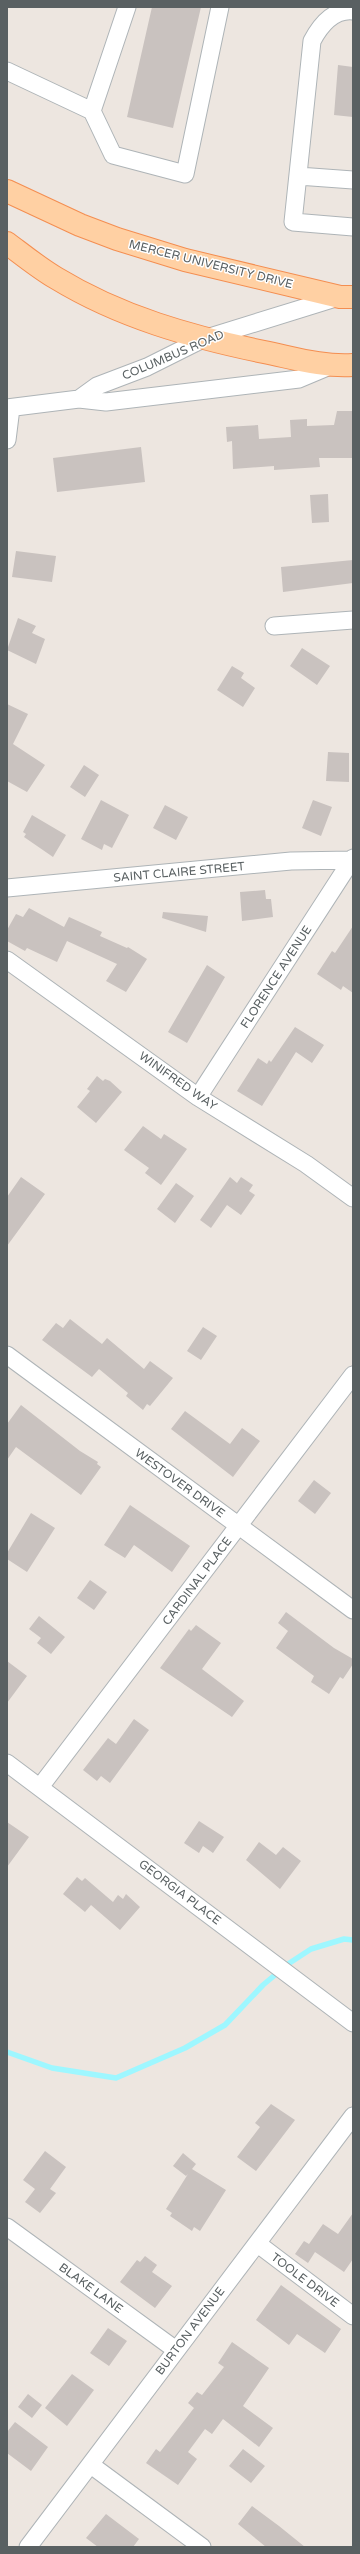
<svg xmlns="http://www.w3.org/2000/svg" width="360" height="2554" viewBox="0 0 360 2554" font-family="'Varela Round',sans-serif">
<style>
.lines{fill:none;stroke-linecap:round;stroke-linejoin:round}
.stream{stroke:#9ef7ff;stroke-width:5.5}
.building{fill:#c9c2bf}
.minor-casing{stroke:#aeb4b7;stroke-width:19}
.major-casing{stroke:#f48e51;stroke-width:24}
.minor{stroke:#fff;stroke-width:17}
.major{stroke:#ffd0a3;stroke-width:22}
.labels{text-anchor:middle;stroke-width:3;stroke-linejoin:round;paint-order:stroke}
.street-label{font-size:12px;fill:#596062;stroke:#fff}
</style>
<rect width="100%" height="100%" fill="#ede6e0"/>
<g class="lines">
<path class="stream" d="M7 2052 52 2068 116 2078 185 2048 225 2025 263 1985 288 1964 311 1949 344 1939 353 1940"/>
</g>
<path class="building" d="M152 7H201L173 128 127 117Z
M338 65 353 67V117L334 115Z
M337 411H353V458H319L320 467 274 470V466L233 469 232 441 227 442 226 427 258 425 259 439 291 437 290 420 307 419V426L334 425Z
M141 447 145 482 57 492 53 458Z
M328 494 329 522 312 523 310 495Z
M16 551 56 556 52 582 12 577Z
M353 560V583L283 592 281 567Z
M18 618 36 626 32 633 45 639 36 664 7 650Z
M302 648 330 666 317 685 290 666Z
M232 666 244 673 241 678 255 688 243 707 217 690Z
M7 704 28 714 13 744 45 765 27 792 7 781Z
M328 752 349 753V782L326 781Z
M84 765 99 775 85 797 70 787Z
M101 800 129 815 112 848 104 844 102 850 81 839Z
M313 800 332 807 321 836 302 828Z
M165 805 188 817 176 840 153 828Z
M32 815 66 835 53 857 24 837 26 834 23 832Z
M265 890 266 899H271L273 917 242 921 240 892Z
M29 908 64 927 69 917 102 932 100 936 127 948 128 947 147 959 126 992 106 981 117 964 67 941 57 962 27 948 25 951 7 941V930L16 914 23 917Z
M163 912 208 916 206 932 162 918Z
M353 926V993L343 986 341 990 317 974 332 951 335 953Z
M207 965 225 977 187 1043 168 1032Z
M295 1027 324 1045 312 1063 296 1052 262 1106 237 1091 258 1058 267 1064 269 1060 271 1062Z
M97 1076 103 1081 105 1079 110 1081 122 1092 96 1123 77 1107 90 1091 87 1089Z
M143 1126 161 1139 164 1134 187 1149 161 1185 145 1173 149 1168 124 1150Z
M21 1177 45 1194 7 1246V1197Z
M230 1177 237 1183 241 1177 253 1185 249 1191 255 1195 241 1215 227 1205 211 1228 200 1220Z
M176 1183 194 1196 175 1223 157 1209Z
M70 1319 102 1344 107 1338 144 1369 150 1361 173 1378 150 1406 147 1404 143 1410 126 1396 128 1393 99 1369 92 1377 42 1340 56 1323 63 1328Z
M203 1327 217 1336 201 1360 187 1351Z
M21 1405 80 1451 98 1462 97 1464 101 1467 81 1495 16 1447 7 1460V1424Z
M185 1411 230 1444 242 1428 260 1441 233 1477 171 1429Z
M314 1480 331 1493 315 1514 298 1501Z
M130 1505 190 1546 172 1572 134 1545 125 1558 104 1545Z
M31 1513 55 1528 27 1572 7 1559V1553Z
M90 1580 107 1592 94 1610 77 1598Z
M286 1612 334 1648 353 1659V1664L343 1679 340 1677 329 1694 311 1682 314 1676 276 1648 288 1631 278 1623Z
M39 1616 65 1637 51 1654 37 1643 41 1638 29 1629Z
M196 1625 221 1643 202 1669 244 1701 232 1717 160 1668 189 1629 191 1631Z
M7 1661 27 1676 7 1703Z
M134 1719 149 1730 110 1783 101 1776 97 1781 83 1770 108 1738 116 1744Z
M199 1821 224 1837 213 1853 203 1846 199 1853 184 1843Z
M7 1822 29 1837 7 1867Z
M259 1842 276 1855 283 1847 301 1861 280 1889 246 1860Z
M77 1877 82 1881 85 1878 113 1902 118 1895 123 1899 126 1894 140 1907 120 1930 91 1905 85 1912 63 1894Z
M271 2104 295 2120 256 2171 237 2157 260 2127 255 2123Z
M45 2151 66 2167 50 2189 56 2193 40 2213 25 2202 35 2189 23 2180Z
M183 2153 196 2164 192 2169 226 2190 200 2231 194 2227 192 2231 170 2216 172 2213 166 2209 188 2174 186 2176 173 2166Z
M353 2213V2259L344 2272 315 2252 308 2263 295 2254 304 2241 309 2244 323 2224 338 2234Z
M145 2256 157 2265 152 2272 172 2286 155 2308 120 2282 137 2260 140 2262Z
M281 2285 341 2329 325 2353 297 2334 289 2345 256 2320Z
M108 2328 127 2341 109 2366 90 2353Z
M232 2342 269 2368 243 2406 273 2428 259 2447 223 2419 212 2434 205 2429 188 2452 197 2459 178 2485 146 2463 156 2449 160 2452 194 2408 188 2403 197 2392 202 2395 224 2367 218 2363Z
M72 2374 94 2390 67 2426 45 2408Z
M28 2394 42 2405 32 2418 18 2407Z
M15 2422 48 2447 31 2471 7 2453V2432Z
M243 2449 265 2466 251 2483 229 2466Z
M252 2506 279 2526 305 2547H266L238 2524Z
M106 2514 139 2539 133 2547H98L86 2538Z"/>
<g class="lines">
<defs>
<path id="minor" d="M353 11C333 9 320 26 312 41L293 222 353 227
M7 71 92 111 127 7
M92 111 113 155 185 174 220 7
M298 176 353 180
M79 399 97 386 147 367 203 339 339 297
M7 408 79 399 106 402 299 379 330 366
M7 440 11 408
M274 626 353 620
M7 888 291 861 352 860
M7 960 198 1097 306 1164 353 1198
M198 1097 353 858
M7 1355 353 1610
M7 1763 353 2023
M40 1787 353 1375
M7 2227 176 2350
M258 2244 353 2316
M91 2465 202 2547
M28 2547 353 2116"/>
<path id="major" d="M7 191 80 225 117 239 185 260 340 297H353
M7 243C23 255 39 268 56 278 120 317 191 337 264 352 294 358 322 367 353 365"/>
</defs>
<use href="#minor" class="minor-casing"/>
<use href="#major" class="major-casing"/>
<use href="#minor" class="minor"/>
<use href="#major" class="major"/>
</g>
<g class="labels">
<g class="street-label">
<text transform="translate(211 264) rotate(14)" y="4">MERCER UNIVERSITY DRIVE</text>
<text transform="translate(173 355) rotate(-23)" y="4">COLUMBUS ROAD</text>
<text transform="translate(179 872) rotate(-5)" y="4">SAINT CLAIRE STREET</text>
<text transform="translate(276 977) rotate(-57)" y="4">FLORENCE AVENUE</text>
<text transform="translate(178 1081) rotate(35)" y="4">WINIFRED WAY</text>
<text transform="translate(180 1483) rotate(36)" y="4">WESTOVER DRIVE</text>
<text transform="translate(197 1581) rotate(-53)" y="4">CARDINAL PLACE</text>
<text transform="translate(180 1892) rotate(37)" y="4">GEORGIA PLACE</text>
<text transform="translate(305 2280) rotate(37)" y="4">TOOLE DRIVE</text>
<text transform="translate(91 2288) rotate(36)" y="4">BLAKE LANE</text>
<text transform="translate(190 2331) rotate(-53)" y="4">BURTON AVENUE</text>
</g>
</g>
<rect width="360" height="2554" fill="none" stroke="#596062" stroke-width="16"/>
</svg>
